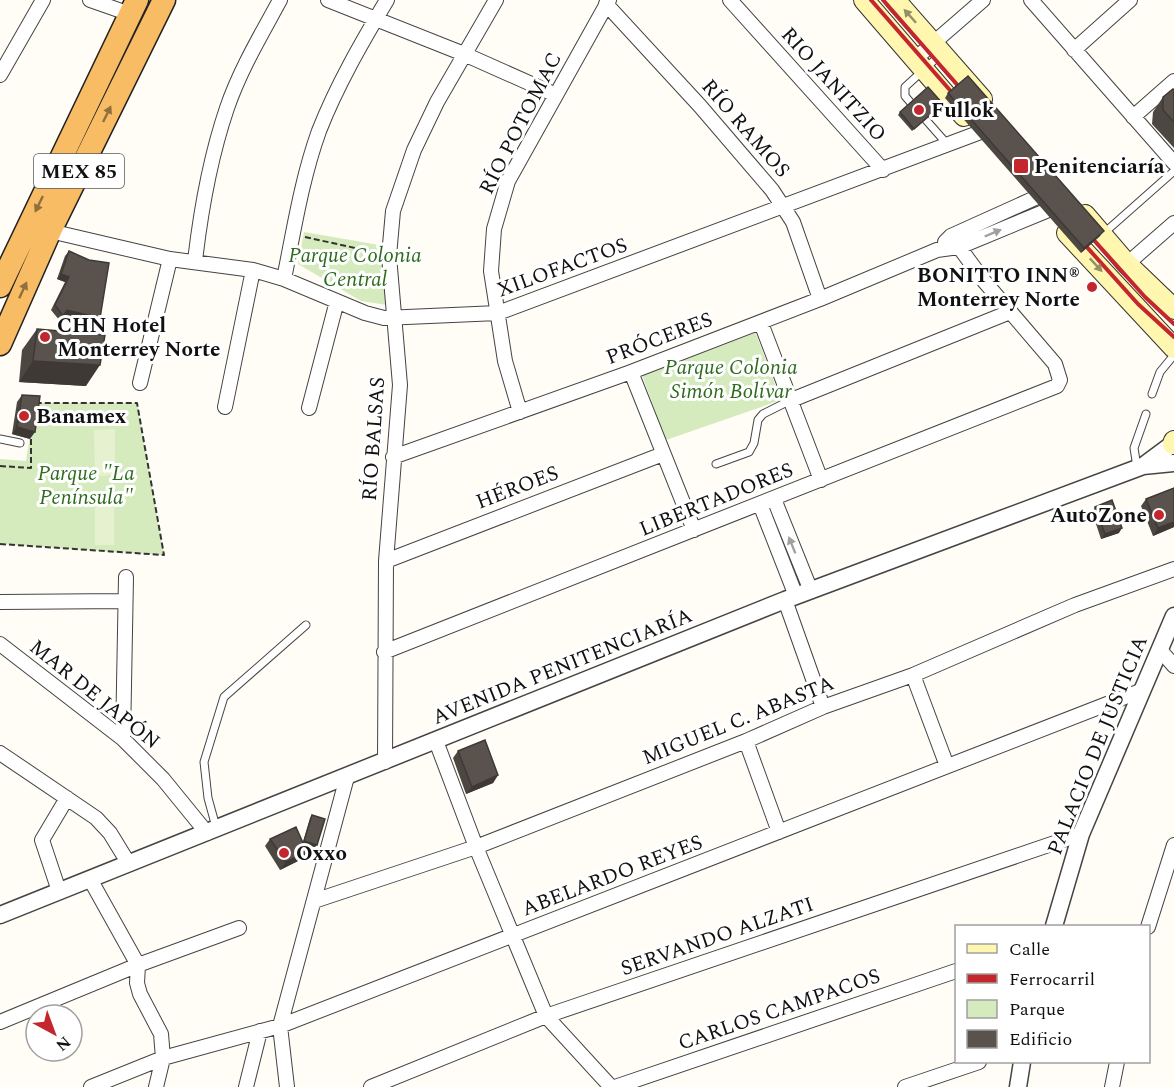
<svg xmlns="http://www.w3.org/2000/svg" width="1174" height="1087" viewBox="0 0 1174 1087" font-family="Spectral,serif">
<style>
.green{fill:#d5ebbd}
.pitch{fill:#e6f2cf}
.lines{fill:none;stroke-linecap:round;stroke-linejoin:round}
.service-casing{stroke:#444;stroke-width:9}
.minor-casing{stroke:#444;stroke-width:16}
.tertiary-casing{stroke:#444;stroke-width:19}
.secondary-casing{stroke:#333;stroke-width:22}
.trunk-casing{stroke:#222;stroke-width:25}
.path{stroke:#333;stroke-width:2;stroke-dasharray:6 3;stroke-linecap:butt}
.service{stroke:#fff;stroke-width:7}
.minor{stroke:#fff;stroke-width:14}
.tertiary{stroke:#fff;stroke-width:16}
.secondary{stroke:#fff6b0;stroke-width:20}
.trunk{stroke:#f7bc64;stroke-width:22}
.rail{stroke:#c4262e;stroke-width:4}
.wall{fill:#4d4742}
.shaded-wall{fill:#3f3936}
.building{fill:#5a524d;stroke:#3f3936;stroke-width:1.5}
.oneway{fill:#948f68}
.oneway2{fill:#906f3f}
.oneway3{fill:#a0a0a0}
.poi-dot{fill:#c4262e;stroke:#fff;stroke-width:2}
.labels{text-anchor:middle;stroke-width:6;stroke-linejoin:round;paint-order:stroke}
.shield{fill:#fff;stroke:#585858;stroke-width:1.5}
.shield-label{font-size:20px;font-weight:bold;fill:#111}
.street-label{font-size:21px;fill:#111;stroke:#fff}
.poi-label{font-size:21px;font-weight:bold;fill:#111;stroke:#fff;text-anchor:start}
.park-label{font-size:21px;font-style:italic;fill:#2f6b1f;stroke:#fff}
</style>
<rect width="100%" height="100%" fill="#fffdf5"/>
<path class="green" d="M304 232 385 246 387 305 361 301 298 264Z
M755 331 781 400 666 440 642 375Z
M35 403H137L164 555 0 544V459L26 461Z"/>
<path class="pitch" d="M115 429V475L95 476 94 430Z
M114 503V545H95V504Z"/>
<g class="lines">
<defs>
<path id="service" d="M911 103 905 96V87L940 55
M926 120 948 145
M1104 233 1174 171
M1152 394 1160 372 1174 355
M0 439 20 443
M716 464 749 452 754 443 758 420 763 414 789 401
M1137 467 1134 448 1146 414
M216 827 208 798 204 762 224 697 306 625"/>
<path id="minor" d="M90 0 130 14
M328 0 464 54 556 95
M730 0 883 170
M1031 0 1174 163
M606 4 700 106 772 190 793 222 820 299
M1074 50 1130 0
M915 59 983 0
M0 75 43 0
M1133 117 1174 81
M50 231 170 259 253 270 284 279 365 313 384 318 498 313 994 127
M945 242 951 236 1035 198
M195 261C201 209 210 158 227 108 240 70 261 35 280 0
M1127 264 1174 223
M284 279C294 229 302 178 319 131 337 85 362 42 387 0
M761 323 821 480
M631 372 694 530
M140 383 170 259
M789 401 1010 312
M225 407 253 270
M309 408 337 301
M520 412 505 361 491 271 494 229 508 181 609 0
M393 457 631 372 820 299 937 250 959 247 1046 211
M774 499 811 591
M760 504 796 596
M386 561 663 454
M785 600 823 707
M0 602 124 601
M0 644 123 739 163 779 207 833
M1160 650 1174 666
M384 652 1057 386 1060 380 1055 364 984 281 951 236
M913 675 947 766
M123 739 126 577
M436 741 476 847 546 1016 611 1087
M746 741 779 832
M0 753 96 818 110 833 129 864
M385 762 386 561 400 385 389 256 393 211 414 150 437 102 496 0
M90 879 138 965 137 983 140 994 161 1034 163 1058 156 1087
M59 891 42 840 67 798
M314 901 476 847 746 741 823 707 913 675 1075 605 1174 569
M1148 927 1174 845
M0 1022 138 965 239 928
M91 1087 163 1058 280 1026 1143 690
M246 1087 260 1031
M287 1087 280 1026 347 777
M371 1087 546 1016 1081 834
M615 1087 956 971
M905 1087 979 1062
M1112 1087 1117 1062"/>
<path id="tertiary" d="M1143 466 1174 443
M0 915 785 600 1143 466 1174 463
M1054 926 1081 834 1174 616
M1018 1087 1022 1062"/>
<path id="secondary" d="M864 0 964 116
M895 0 982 99
M1085 215 1127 264 1174 309
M1067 233 1174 348
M1173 444 1174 441"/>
<path id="trunk" d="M0 286 137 0
M0 344 50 231 164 0"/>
</defs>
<use href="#service" class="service-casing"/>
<use href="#minor" class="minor-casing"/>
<use href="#tertiary" class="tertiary-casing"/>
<use href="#secondary" class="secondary-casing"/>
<use href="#trunk" class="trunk-casing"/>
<path class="path" d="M305 237 378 253
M0 466 31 468V436
M0 544 164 555 137 403H38"/>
<use href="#service" class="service"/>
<use href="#minor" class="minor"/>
<use href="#tertiary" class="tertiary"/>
<use href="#secondary" class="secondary"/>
<use href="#trunk" class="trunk"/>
<path class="rail" d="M871 0 962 104
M883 0 968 97
M1083 228 1145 297 1174 324
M1076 235 1138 304 1174 337"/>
</g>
<path class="wall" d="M1174 91V148L1152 124 1153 112 1163 97Z
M948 93 1100 236 1081 253 945 98Z
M943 104 912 131 898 115 900 112Z
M69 251 96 323 64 315 60 321 51 310 65 282 57 279 65 256Z
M37 329 86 386 19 382 22 350Z
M22 395 30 439 12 434 17 402Z
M1174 488V527L1153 536 1141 506 1146 499Z
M1095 507 1119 533 1101 539 1092 512Z
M458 751 498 775 493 783 466 794 453 758Z
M312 815 315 847 303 844 302 859 280 870 265 846 270 839 303 842 310 818Z"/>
<path class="shaded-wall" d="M1104 231 1100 236 1081 253 1084 248Z
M61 274 69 277 65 282 57 279Z
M67 310 100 318 96 323 64 315Z
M33 361 100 365 86 386 19 382Z
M17 427 35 432 30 439 12 434Z
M1174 522V527L1153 536 1158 528Z
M1122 528 1119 533 1101 539 1105 534Z
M498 775 493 783 466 794 472 787Z
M304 841 317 845 315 847 302 844Z
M307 852 302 859 280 870 286 862Z"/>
<path class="building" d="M968 76 1104 231 1084 248 948 93Z
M928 87 943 104 914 129 900 112Z
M1173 89 1174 91V122L1163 110V97Z
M69 251 89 260 109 263 100 318 67 310 63 316 55 305 69 277 61 274Z
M37 329 105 335 100 365 33 361Z
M22 395 40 396 35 432 17 427Z
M1174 488V522L1158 528 1146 499Z
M1112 500 1122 528 1105 534 1095 507Z
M485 740 498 775 472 787 458 751Z
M312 815 325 819 317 845 304 841Z
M296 827 307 852 286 862 270 839Z"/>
<defs><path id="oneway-solid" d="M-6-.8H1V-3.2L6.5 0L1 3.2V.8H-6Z" transform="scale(1.5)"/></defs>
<g class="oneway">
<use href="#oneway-solid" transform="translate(910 16) rotate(-132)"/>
<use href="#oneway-solid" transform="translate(1096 265) rotate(47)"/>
</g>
<g class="oneway2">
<use href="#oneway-solid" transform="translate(107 114) rotate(-64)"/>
<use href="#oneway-solid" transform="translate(39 204) rotate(116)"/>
<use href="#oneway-solid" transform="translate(23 290) rotate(-65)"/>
</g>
<g class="oneway3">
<use href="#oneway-solid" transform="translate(993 233) rotate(-23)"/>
<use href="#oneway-solid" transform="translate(792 545) rotate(-112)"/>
</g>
<g class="poi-dot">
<circle cx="919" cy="110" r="6"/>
<rect x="1013" y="158" width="16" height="16" rx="3"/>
<circle cx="1092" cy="287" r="6"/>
<circle cx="45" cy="337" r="6"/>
<circle cx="24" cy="416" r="6"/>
<circle cx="1159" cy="515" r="6"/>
<circle cx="284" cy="853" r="6"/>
</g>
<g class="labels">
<rect class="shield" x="34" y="154" width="90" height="34" rx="4.5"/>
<g class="shield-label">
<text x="79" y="178">MEX 85</text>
</g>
<g class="street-label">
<text transform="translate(834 84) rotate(48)" y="7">RIO JANITZIO</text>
<text transform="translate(520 123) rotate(-63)" y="7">RÍO POTOMAC</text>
<text transform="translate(746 128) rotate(49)" y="7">RÍO RAMOS</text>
<text transform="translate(562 267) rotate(-20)" y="7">XILOFACTOS</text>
<text transform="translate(659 338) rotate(-21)" y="7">PRÓCERES</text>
<text transform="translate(373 439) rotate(-86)" y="7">RÍO BALSAS</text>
<text transform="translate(517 487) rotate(-21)" y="7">HÉROES</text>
<text transform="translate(716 499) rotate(-22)" y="7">LIBERTADORES</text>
<text transform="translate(562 666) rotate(-22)" y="7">AVENIDA PENITENCIARÍA</text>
<text transform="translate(95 694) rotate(39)" y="7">MAR DE JAPÓN</text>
<text transform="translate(738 720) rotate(-22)" y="7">MIGUEL C. ABASTA</text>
<text transform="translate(1097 745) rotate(-68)" y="7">PALACIO DE JUSTICIA</text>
<text transform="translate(612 875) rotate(-21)" y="7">ABELARDO REYES</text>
<text transform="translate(717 936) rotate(-19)" y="7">SERVANDO ALZATI</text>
<text transform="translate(779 1009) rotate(-19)" y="7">CARLOS CAMPACOS</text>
</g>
<g class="poi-label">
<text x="931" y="117">Fullok</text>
<text x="1034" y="173">Penitenciaría</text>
<text x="1080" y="282" text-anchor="end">BONITTO INN®<tspan x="1080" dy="24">Monterrey Norte</tspan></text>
<text x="57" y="332">CHN Hotel<tspan x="57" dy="24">Monterrey Norte</tspan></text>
<text x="36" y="423">Banamex</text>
<text x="1147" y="522" text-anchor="end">AutoZone</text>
<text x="296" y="860">Oxxo</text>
</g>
<g class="park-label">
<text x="355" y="262">Parque Colonia<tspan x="355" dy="24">Central</tspan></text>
<text x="731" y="374">Parque Colonia<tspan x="731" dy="24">Simón Bolívar</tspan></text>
<text x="86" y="480">Parque "La<tspan x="86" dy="24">Península"</tspan></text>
</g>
</g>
<rect x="955" y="925" width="195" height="138" fill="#ffffff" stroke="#a0a0a0" stroke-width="1.5"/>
<rect x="967" y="944" width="30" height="9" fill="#fff6b0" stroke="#a0a0a0" stroke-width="1.5"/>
<text x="1009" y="955" font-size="18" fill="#111111">Calle</text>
<rect x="967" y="974" width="30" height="9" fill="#c4262e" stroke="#a0a0a0" stroke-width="1.5"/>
<text x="1009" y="985" font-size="18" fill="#111111">Ferrocarril</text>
<rect x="967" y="1000" width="30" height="18" fill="#d5ebbd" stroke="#a0a0a0" stroke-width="1.5"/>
<text x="1009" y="1015" font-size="18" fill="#111111">Parque</text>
<rect x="967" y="1030" width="30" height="18" fill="#5a524d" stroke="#a0a0a0" stroke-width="1.5"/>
<text x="1009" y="1045" font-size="18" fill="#111111">Edificio</text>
<g transform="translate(54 1033) rotate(139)"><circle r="28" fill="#ffffff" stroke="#a0a0a0" stroke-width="1.5"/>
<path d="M0-4.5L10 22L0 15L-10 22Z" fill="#c4262e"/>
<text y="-9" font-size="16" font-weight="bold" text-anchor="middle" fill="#111111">N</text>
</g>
</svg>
